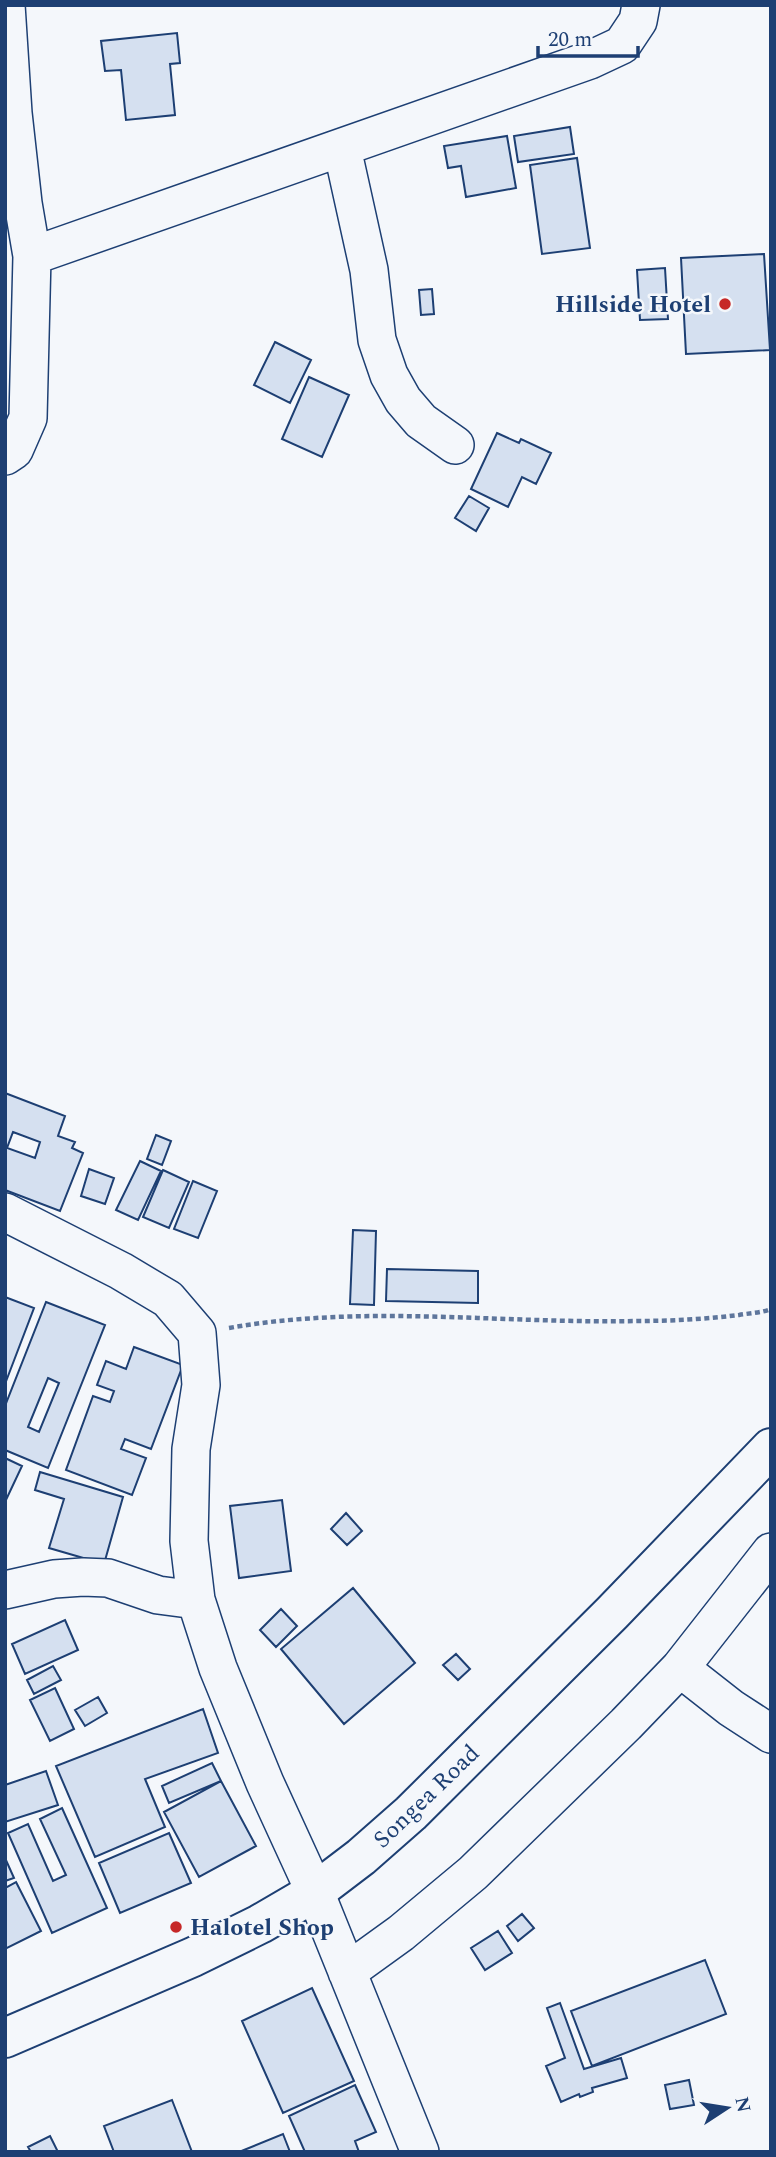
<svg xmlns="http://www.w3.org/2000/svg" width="776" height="2157" viewBox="0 0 776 2157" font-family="Spectral,serif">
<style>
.building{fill:#d5e0f0;stroke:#1d3f73;stroke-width:2;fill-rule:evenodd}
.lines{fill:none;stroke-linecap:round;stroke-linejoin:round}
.minor-casing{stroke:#1d3f73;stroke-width:40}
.highway-casing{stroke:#1d3f73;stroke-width:42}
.path{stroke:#5e769c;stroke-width:4.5;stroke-dasharray:5 3.5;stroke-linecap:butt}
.minor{stroke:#f4f7fb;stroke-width:37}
.highway{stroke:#f4f7fb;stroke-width:38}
.poi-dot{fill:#c62828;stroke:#f4f7fb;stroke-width:2.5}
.labels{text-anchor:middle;stroke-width:5;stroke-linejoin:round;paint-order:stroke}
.poi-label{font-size:24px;font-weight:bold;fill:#1d3f73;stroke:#f4f7fb;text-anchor:end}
.street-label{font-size:24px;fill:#1d3f73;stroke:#f4f7fb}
</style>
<rect width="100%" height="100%" fill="#f4f7fb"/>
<path class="building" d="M177 33 180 63 170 64 175 115 126 120 121 70 105 71 101 41Z
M570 127 574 154 518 162 514 136Z
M507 136 516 188 466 197 461 166 448 168 444 146Z
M577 158 590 248 542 254 530 165Z
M764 254 770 350 686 354 681 258Z
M665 268 668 319 640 320 637 270Z
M432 289 434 314 421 315 419 290Z
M275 342 311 360 290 403 254 385Z
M309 377 349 395 322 457 282 439Z
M497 433 519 443 521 439 551 453 536 484 522 477 508 507 471 489Z
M469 496 489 508 476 531 455 518Z
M5 1093 65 1116 58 1136 75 1142 72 1148 83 1153 60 1211 5 1190ZM13 1132 40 1142 35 1158 7 1148Z
M156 1135 171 1141 162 1165 147 1159Z
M140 1161 161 1171 138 1220 116 1210Z
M89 1169 114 1178 105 1204 81 1196Z
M163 1170 189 1182 169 1228 143 1217Z
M193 1181 217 1191 198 1238 174 1229Z
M353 1230 376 1231 374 1305 350 1304Z
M387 1269 478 1271V1303L386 1301Z
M5 1297 34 1308 5 1384Z
M46 1302 105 1325 48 1468 5 1450V1406ZM48 1378 59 1383 39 1432 28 1427Z
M134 1347 183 1365 151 1449 125 1439 121 1449 146 1458 132 1495 66 1470 93 1396 110 1402 114 1391 97 1385 106 1361 126 1369Z
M5 1458 22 1466 5 1502Z
M40 1472 123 1497 104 1564 49 1548 64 1499 35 1490Z
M282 1500 291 1571 239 1578 230 1506Z
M346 1513 362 1531 347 1545 331 1529Z
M353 1588 415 1663 344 1724 281 1649Z
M281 1609 297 1626 276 1647 260 1630Z
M65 1620 78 1650 25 1674 12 1644Z
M456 1654 470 1669 458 1680 443 1665Z
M53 1666 61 1680 34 1694 27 1680Z
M55 1688 74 1729 50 1741 30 1700Z
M98 1697 107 1713 85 1726 75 1710Z
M203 1709 218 1753 145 1779 165 1827 95 1857 56 1766Z
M212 1763 221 1781 169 1803 162 1786Z
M46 1771 58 1805 5 1822V1785Z
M221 1781 256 1846 199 1877 164 1812Z
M62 1808 107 1908 52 1933 8 1833 28 1824 53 1881 66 1875 40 1819Z
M169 1833 191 1883 120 1913 99 1863Z
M5 1858 14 1878 5 1881Z
M16 1882 41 1931 5 1949V1888Z
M522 1914 534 1928 518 1941 507 1926Z
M498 1931 512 1953 485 1970 471 1948Z
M705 1960 726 2014 592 2066 571 2011Z
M312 1988 354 2081 283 2113 242 2021Z
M560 2003 584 2069 621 2058 627 2078 592 2088 593 2092 580 2097 579 2094 561 2102 546 2066 565 2058 547 2008Z
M689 2080 694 2105 670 2109 665 2085Z
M355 2085 376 2132 355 2141 359 2152H305L289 2116Z
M172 2100 192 2152H114L104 2126Z
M283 2134 290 2152H239Z
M50 2136 58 2152H31L28 2147Z"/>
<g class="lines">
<defs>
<path id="minor" d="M342 148 369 270 377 340 389 375 403 400 421 421 455 445
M32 256 590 60 622 45 638 21 641 5
M5 456 14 450 28 418 32 256 23 203 13 113 6 5
M5 1212 121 1271 168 1299 197 1333 201 1385 191 1449 189 1541 196 1600 218 1668 265 1783 315 1892 420 2152
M5 1590 54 1579 83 1577 108 1578 158 1595 196 1600
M680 1668 731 1708 771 1734
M347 1972 401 1933 473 1873 626 1724 680 1668 771 1552"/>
<path id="highway" d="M5 2038 193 1957 260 1924 315 1892 361 1857 411 1813 612 1613 771 1448"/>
</defs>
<use href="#minor" class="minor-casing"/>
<use href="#highway" class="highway-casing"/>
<path class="path" d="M229 1328C364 1304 502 1324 638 1321 672 1321 706 1319 739 1315 750 1313 761 1313 771 1309"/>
<use href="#minor" class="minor"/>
<use href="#highway" class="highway"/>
</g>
<g class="poi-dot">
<circle cx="725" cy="304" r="7"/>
<circle cx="176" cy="1927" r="7"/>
</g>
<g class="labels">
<g class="poi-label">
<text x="711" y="312">Hillside Hotel</text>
<text x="190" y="1935" text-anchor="start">Halotel Shop</text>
</g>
<g class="street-label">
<text transform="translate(426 1796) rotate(-44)" y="8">Songea Road</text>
</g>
</g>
<rect width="776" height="2157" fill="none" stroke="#1d3f73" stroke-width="14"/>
<g transform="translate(727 2108) rotate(78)" stroke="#f4f7fb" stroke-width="5" paint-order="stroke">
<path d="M0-5L12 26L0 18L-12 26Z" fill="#1d3f73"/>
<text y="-10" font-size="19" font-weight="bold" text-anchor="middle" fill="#1d3f73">N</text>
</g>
<path d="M538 46v10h100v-10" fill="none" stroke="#1d3f73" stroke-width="3.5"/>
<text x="548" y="46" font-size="21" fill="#1d3f73" stroke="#f4f7fb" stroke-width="5" paint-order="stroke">20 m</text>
</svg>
